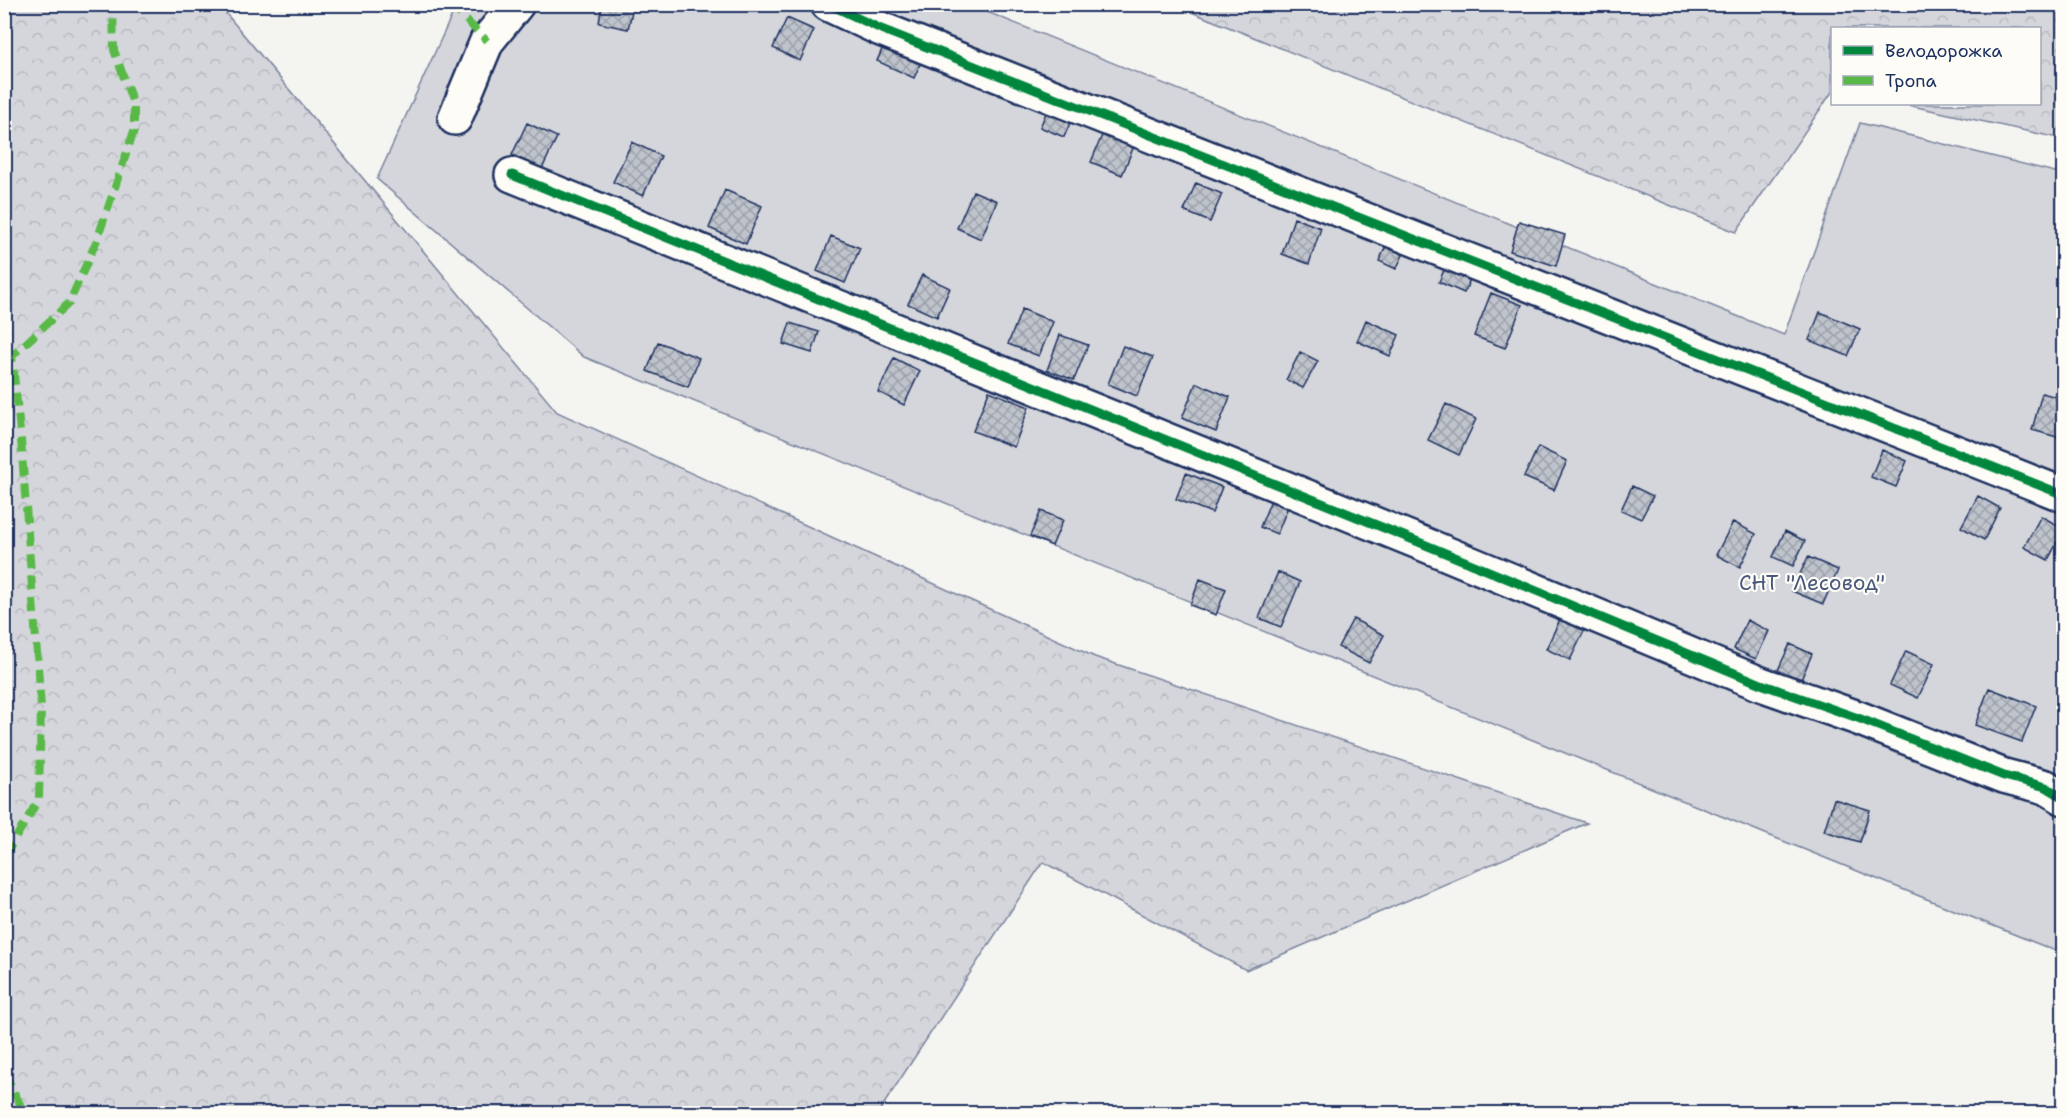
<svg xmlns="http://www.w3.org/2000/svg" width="2068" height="1118" viewBox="0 0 2068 1118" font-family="'Shantell Sans',sans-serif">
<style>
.forest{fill:url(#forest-crowns);stroke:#78829c;stroke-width:1.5}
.garden{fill:#d4d6db;stroke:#78829c;stroke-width:1.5}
.building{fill:url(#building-cross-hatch);stroke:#1b2f5e;stroke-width:1.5}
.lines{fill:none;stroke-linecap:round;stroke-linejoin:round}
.street-casing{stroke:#1b2f5e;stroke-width:38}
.street{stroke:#fdfcf7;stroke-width:33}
.quiet{stroke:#58b947;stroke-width:8;stroke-dasharray:15 8;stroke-linecap:butt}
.cycleway-casing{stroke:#fdfcf7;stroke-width:13}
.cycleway{stroke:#00873e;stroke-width:9}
.labels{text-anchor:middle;stroke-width:4.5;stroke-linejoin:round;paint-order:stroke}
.park-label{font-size:21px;fill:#49597d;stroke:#fdfcf7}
</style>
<defs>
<pattern id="forest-crowns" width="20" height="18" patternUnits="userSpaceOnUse" patternTransform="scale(1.5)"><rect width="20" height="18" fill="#d4d6db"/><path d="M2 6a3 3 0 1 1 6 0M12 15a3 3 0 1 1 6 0" fill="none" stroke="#b5b8be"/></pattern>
<pattern id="building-cross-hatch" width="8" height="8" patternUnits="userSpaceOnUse" patternTransform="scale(1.5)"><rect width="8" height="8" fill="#bfc3cc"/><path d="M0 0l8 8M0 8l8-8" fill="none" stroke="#9a9fa9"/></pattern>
</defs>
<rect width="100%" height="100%" fill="#f4f4f1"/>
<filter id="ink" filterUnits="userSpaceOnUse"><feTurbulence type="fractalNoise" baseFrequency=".0167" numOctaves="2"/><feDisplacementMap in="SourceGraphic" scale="12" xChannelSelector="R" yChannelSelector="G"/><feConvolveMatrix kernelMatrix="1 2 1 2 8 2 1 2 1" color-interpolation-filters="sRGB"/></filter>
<g filter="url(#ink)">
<path class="forest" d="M5 4 219 5 557 412 1095 657 1587 823 1246 970 1043 862 878 1113H5Z
M1174 5H2063V139L1903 104H2040V28H1832V92L1736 232Z"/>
<path class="garden" d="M457 4 970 5 1784 335 1860 123 2063 174V954L584 357 377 179Z"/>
<path class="building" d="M602 4H622L633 7 628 29 599 23Z
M787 18 814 30 800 61 773 48Z
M887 38 924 55 914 78 877 61Z
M1049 106 1073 116 1064 137 1040 127Z
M527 123 557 137 542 169 512 155Z
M1103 133 1134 146 1122 175 1091 162Z
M632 142 661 156 643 196 613 182Z
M1196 183 1222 194 1210 222 1184 211Z
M725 190 762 206 746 244 709 228Z
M973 191 997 201 981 239 957 228Z
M1294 218 1321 228 1309 264 1282 254Z
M1519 221 1565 235 1556 266 1510 251Z
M831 236 860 248 845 283 817 271Z
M1387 244 1404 253 1396 269 1379 261Z
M1446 265 1471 277 1464 293 1439 282Z
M922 275 950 288 937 317 908 304Z
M1491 293 1522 305 1505 348 1474 336Z
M1022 309 1053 322 1039 356 1008 344Z
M1820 312 1860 329 1848 356 1809 340Z
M1366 320 1399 335 1390 356 1357 341Z
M790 323 819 332 812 353 783 344Z
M1060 335 1088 345 1074 380 1047 370Z
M658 342 699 358 688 387 647 371Z
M1123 346 1153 357 1137 396 1108 384Z
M1300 352 1318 361 1303 388 1286 380Z
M894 358 920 371 904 405 878 392Z
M1196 383 1230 397 1216 432 1182 418Z
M989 391 1029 407 1014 447 973 431Z
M2042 393 2064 399V412L2057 437 2032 430Z
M1446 404 1476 419 1459 455 1428 440Z
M1538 447 1567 461 1554 490 1524 477Z
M1882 450 1907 461 1896 487 1871 477Z
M1186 473 1222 487 1212 513 1176 499Z
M1632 486 1653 496 1641 519 1621 510Z
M1978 496 2000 508 1984 540 1961 527Z
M1271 500 1288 507 1277 534 1260 527Z
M1041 511 1063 520 1052 546 1030 536Z
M2041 516 2064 529 2048 560 2024 547Z
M1733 522 1756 534 1740 567 1716 555Z
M1785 531 1805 541 1793 566 1773 557Z
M1808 557 1838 570 1823 604 1792 591Z
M1278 572 1300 582 1281 627 1259 618Z
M1200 579 1226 589 1216 615 1190 605Z
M1563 613 1587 625 1570 660 1546 649Z
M1353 619 1384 635 1369 663 1338 647Z
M1747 620 1769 631 1756 659 1734 649Z
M1790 644 1812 654 1800 682 1777 672Z
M1906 651 1934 664 1918 698 1890 685Z
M1989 688 2036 706 2022 742 1975 725Z
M1834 799 1870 810 1860 842 1824 831Z"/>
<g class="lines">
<defs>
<path id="street" d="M828 4 881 29 2064 495
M455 118 487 41 517 4
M512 175 1421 543 1761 684 1858 718 2004 776 2046 787 2064 798"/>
</defs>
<use href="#street" class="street-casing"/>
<use href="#street" class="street"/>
<path class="quiet" d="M450 4 487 41
M4 857 39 799 41 707 21 440 12 356 69 303 97 240 134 131V106L114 50 113 4
M4 1072 25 1114"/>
<defs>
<path id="cycleway" d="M828 4 881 29 2064 495
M512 175 1421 543 1761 684 1858 718 2004 776 2046 787 2064 798"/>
</defs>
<use href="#cycleway" class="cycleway-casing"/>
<use href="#cycleway" class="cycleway"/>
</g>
</g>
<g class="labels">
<g class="park-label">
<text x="1812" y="590">СНТ "Лесовод"</text>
</g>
</g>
<rect width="2068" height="1118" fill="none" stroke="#fdfcf7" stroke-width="24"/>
<rect x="12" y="12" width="2044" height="1094" fill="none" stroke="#1b2f5e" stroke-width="2" filter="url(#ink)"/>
<rect x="1831" y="27" width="210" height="78" fill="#fdfcf7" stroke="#a3aaba" stroke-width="1.5"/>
<rect x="1843" y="46" width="30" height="9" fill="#00873e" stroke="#a3aaba" stroke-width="1.5"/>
<text x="1885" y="57" font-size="18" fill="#1b2f5e">Велодорожка</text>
<rect x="1843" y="76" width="30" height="9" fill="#58b947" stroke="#a3aaba" stroke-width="1.5"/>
<text x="1885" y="87" font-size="18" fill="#1b2f5e">Тропа</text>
</svg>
